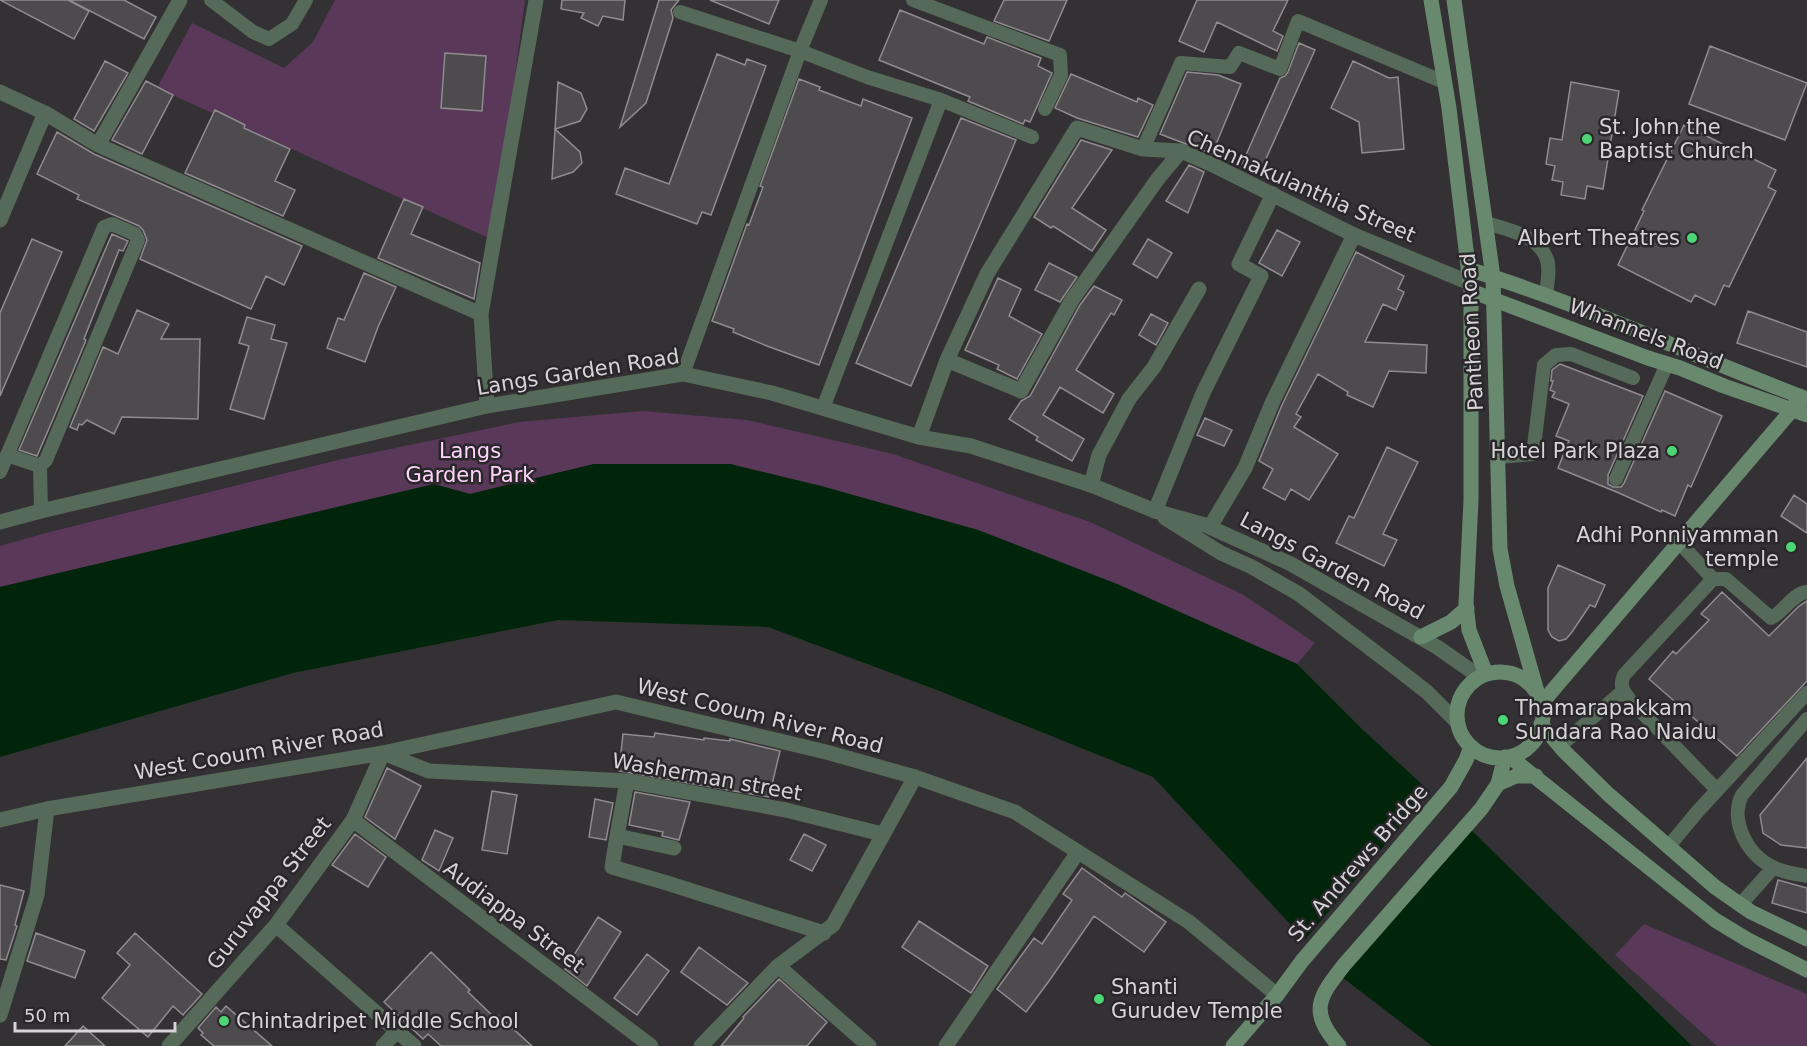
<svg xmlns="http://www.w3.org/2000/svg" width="1807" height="1046" viewBox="0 0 1807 1046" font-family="'DejaVu Sans',sans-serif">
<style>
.green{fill:#5a3859}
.water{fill:#00250b}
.pier{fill:#343134}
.building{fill:#4e4b4e;stroke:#8f8b8f;stroke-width:1.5}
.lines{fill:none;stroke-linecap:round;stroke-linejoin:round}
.service{stroke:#566a59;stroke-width:14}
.minor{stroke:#566a59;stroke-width:15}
.tertiary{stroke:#566a59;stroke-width:15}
.secondary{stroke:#69896f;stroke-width:15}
.poi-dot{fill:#4dd676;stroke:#2a272a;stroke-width:2}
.labels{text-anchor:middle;stroke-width:5;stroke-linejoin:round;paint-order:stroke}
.poi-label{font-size:21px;fill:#d6d4d6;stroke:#2a272a;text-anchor:start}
.street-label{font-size:21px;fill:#d6d4d6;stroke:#2a272a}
.park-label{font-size:21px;fill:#fcd4fa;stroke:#2a272a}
</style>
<rect width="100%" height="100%" fill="#343134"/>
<path class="green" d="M335 0H525L493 240 157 88 192 23 284 68 313 42Z
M643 411 747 420 893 454 1090 522 1242 594 1315 643 1297 664 1117 584 978 530 821 486 730 464H594L470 494 434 484 0 587V546L42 534 338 460 519 422Z
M1644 924 1807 994V1046H1717L1615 955Z"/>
<path class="water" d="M594 464H730L821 486 978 530 1117 584 1297 664 1363 730 1464 823 1692 1046H1432L1334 971 1153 777 937 690 768 627 558 620 293 673 0 757V587L434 484 470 494Z"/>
<path class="pier" d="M1432 789 1464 818 1332 974 1303 942Z"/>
<path class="building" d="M0 0H68L89 11 74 39Z
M69 0H124L156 17 144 39Z
M562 0H625L623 20 603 16 598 26 581 18 584 13 561 9Z
M659 0H679L671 10 673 18 646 103 620 127Z
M710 0H779L769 24Z
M1004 0H1067L1049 41 994 21Z
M1197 0H1288L1273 31 1283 36 1277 51 1217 22 1204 52 1179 41Z
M900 10 984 44 987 37 1041 58 1038 66 1052 73 1030 122 1025 120 1023 124 968 101 970 97 879 60Z
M1299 43 1315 50 1260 172 1242 164 1280 78 1285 76 1288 72Z
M1710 46 1807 83 1785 140 1689 104Z
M445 53 486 56 482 111 441 108Z
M717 54 745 65 747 59 766 66 711 215 702 212 697 224 616 194 625 168 669 184Z
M105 61 128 73 94 131 74 119Z
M1353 61 1389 78 1398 77 1404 149 1362 153 1359 122 1331 108Z
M1187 72 1218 75 1241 84 1212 154 1160 134Z
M1071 74 1137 102 1138 98 1153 105 1138 137 1077 118 1055 108Z
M799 79 820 87 819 90 861 106 863 99 912 118 819 365 767 346 733 332 734 329 712 321 747 224 749 225 763 187 760 186Z
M146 81 173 95 142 154 112 140Z
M558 82 581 93 587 109 580 121 555 129 580 152 582 163 573 172 552 179Z
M1571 82 1619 91 1603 189 1587 186 1585 199 1561 195 1563 182 1552 180 1555 166 1546 164 1550 138 1562 140Z
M215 110 245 125 244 128 290 149 275 181 295 190 283 216 185 173Z
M961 118 1016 140 911 386 856 363Z
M1684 125 1776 170 1768 187 1776 191 1729 287 1724 285 1715 305 1695 295 1691 302 1618 265 1644 211 1642 210Z
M57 132 94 154 302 246 284 285 266 276 251 309 140 259 147 240 143 230 139 226 77 199 79 195 37 174Z
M1081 140 1112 150 1072 208 1106 230 1092 251 1053 226 1051 228 1034 217Z
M1189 165 1204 172 1188 213 1166 201Z
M404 199 423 207 411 234 480 263 474 299 378 258Z
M1277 230 1300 242 1282 276 1259 263Z
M112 234 128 241 123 251 119 250 84 339 86 340 53 419 37 456 19 450Z
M32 239 62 252 0 396V313Z
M1148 239 1172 253 1157 278 1133 264Z
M1356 252 1404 276 1398 289 1404 292 1396 310 1383 304 1365 342 1427 345 1426 373 1389 371 1373 407 1347 395 1348 392 1318 374 1296 414 1301 417 1294 427 1338 454 1309 500 1291 489 1285 500 1263 488 1273 469 1259 461 1282 405Z
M1049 263 1077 277 1060 302 1035 290Z
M364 273 396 287 378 327 365 362 327 348 338 318 344 320Z
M998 278 1021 289 1009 316 1042 334 1017 379 997 369 999 365 965 350Z
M1094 286 1122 300 1114 315 1111 313 1076 370 1114 394 1103 413 1060 387 1043 415 1084 439 1072 461 1036 440 1038 437 1009 419 1021 401 1030 396 1080 305Z
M137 310 169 324 161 339H200L198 419 122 417 114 434 87 420 82 425 79 424 77 430 70 427 103 347 118 354Z
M1748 311 1807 332V367L1737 343Z
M1151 314 1168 323 1156 345 1139 335Z
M247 317 275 325 271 339 287 343 264 419 230 409 249 346 239 343Z
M1560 364 1643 396 1608 475V484L1613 487H1621L1624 483 1665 391 1722 416 1691 487 1688 485 1675 516 1662 510 1661 512 1619 493 1558 468 1569 441 1556 436 1569 404 1552 397 1555 392 1550 390 1553 381H1551L1552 370Z
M1205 418 1232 430 1224 446 1197 435Z
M1387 447 1418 462 1383 534 1397 540 1384 566 1336 543 1349 516 1354 518Z
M1794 495 1807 504V533L1781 516Z
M1558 565 1605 585 1595 607 1590 605 1572 632 1566 639 1559 641 1552 637 1548 630V588Z
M1722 592 1769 636 1799 606 1807 601V681L1737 756 1649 679 1673 651 1676 654 1709 620 1701 614Z
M655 733 704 740V738L730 741V739L780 751 769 797 619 771 623 734 654 737Z
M1807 758V848L1781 845 1763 833 1760 815Z
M387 768 421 786 395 839 365 817Z
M492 791 517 795 507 854 482 850Z
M635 792 690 802 679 840 662 836 663 832 629 825Z
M595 799 613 803 606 840 589 837Z
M435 830 453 838 439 871 422 860Z
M355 834 386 857 368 887 332 865Z
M804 834 826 845 812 871 790 860Z
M1082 868 1122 897 1125 893 1166 922 1144 952 1094 916 1049 981 1026 1012 997 989 1034 938 1042 944 1072 900 1063 894Z
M1778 880 1807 888V913L1772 903Z
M0 885 24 891 15 925 17 926 6 960 0 959Z
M598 917 621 932 587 986 565 969Z
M919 921 988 966 971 993 902 947Z
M36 933 85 951 75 978 27 961Z
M135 933 202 994 183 1015 173 1006 148 1037 102 998 130 965 117 953Z
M699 947 748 983 727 1005 681 972Z
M431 952 470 990 468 992 495 1018 498 1015 532 1046H441L428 1034 423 1039 384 1002Z
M647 954 669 971 637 1015 614 998Z
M779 979 827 1022 807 1046H721L744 1018 743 1017Z
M226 1006 272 1046H214L201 1035 203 1033 198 1028 216 1007 221 1012Z
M83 1026 105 1046H65Z"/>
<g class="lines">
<path class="service" d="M211 0 253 32 269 39 292 24 306 0
M913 0 1060 55 1061 75 1045 109
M680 12 800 51 867 77 941 100 1032 137
M1143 149 1181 63 1230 67 1239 53 1280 69 1298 21 1444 82
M1486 223C1506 229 1537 235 1546 257 1551 268 1547 284 1546 295
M683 374 800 51 821 0
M823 408 941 100
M1498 457 1533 454 1544 365 1556 355 1571 354 1633 378
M40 466 41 511
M0 472 104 227 112 224 135 234 138 240 46 460 40 466 7 455
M1616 479 1667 364
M1678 541 1713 579
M1807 719 1742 795C1729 821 1748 857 1775 868 1785 873 1796 874 1807 876
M1560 746 1623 691
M1717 790 1630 700C1623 691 1619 686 1624 675L1713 579H1726L1771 618C1784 612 1793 593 1807 592
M1668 847 1698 811 1807 693
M1740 905 1773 868"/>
<path class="minor" d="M0 92 45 113 98 145 481 314
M98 145 180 0
M0 220 45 113
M947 360 1021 391 1072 300 1157 180 1181 151
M487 406 481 314 536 0
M919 437 947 360 987 274 1077 128 1143 149 1181 151 1215 166 1354 235 1470 283
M1091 485 1099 455 1129 399 1154 367 1199 289
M1155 511 1203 393 1261 276 1239 264 1273 194
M1210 527 1245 468 1273 401 1354 235
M627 781 617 836 674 848
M353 820 651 1046
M617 836 612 867 667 883 824 933
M276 925 414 1046
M778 966 869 1046
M0 1015 37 895 47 809
M169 1046 276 925 353 820 383 753 429 771 627 781 786 810 882 834
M383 1046 397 1031
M701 1046 778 966 833 925 915 777
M946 1046 1078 852"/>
<path class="tertiary" d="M1165 518 1221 553 1252 567 1299 594 1400 671 1427 692 1458 723
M0 522 41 511 487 406 683 374 772 393 919 437 971 446 1091 485 1155 511 1205 525 1291 564 1437 647 1480 677
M0 820 47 809 383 753 616 702 826 752 915 777 1015 812 1189 922 1277 995"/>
<path class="secondary" d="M1431 0 1449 108 1471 291V500L1466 604 1469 630 1486 674
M1454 0 1493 277 1500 549 1507 586 1538 695
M1468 269C1584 305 1694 356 1807 399
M1471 291 1648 358 1680 368 1724 386 1807 415
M1421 637 1451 622 1467 608
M1457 715a43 43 0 1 1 86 0a43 43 0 1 1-86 0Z
M1541 704 1792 410 1800 396
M1541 724 1563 750 1608 794 1715 887 1751 912 1807 939
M1510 757 1715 920 1748 940 1807 970
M1498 784 1516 776H1536
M1233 1046 1277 995 1302 961 1451 787 1466 760 1471 747
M1339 1046C1308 1011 1319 997 1344 965L1481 809 1498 784 1505 757"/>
</g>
<g class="poi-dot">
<circle cx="1587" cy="139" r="6"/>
<circle cx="1692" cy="238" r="6"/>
<circle cx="1672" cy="451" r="6"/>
<circle cx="1791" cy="547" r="6"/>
<circle cx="1503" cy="720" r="6"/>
<circle cx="1099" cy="999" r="6"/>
<circle cx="224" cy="1021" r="6"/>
</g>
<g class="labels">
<g class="poi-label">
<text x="1599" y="134">St. John the<tspan x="1599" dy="24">Baptist Church</tspan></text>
<text x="1680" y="245" text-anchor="end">Albert Theatres</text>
<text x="1660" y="458" text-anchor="end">Hotel Park Plaza</text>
<text x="1779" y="542" text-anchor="end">Adhi Ponniyamman<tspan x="1779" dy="24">temple</tspan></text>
<text x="1515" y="715">Thamarapakkam<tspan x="1515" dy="24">Sundara Rao Naidu</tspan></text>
<text x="1111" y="994">Shanti<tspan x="1111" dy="24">Gurudev Temple</tspan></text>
<text x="236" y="1028">Chintadripet Middle School</text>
</g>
<g class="street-label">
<text transform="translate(1301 186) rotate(24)" y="7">Chennakulanthia Street</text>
<text transform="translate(1472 332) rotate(-93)" y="7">Pantheon Road</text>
<text transform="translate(1646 334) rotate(21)" y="7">Whannels Road</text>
<text transform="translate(578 372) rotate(-9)" y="7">Langs Garden Road</text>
<text transform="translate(1332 566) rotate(28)" y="7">Langs Garden Road</text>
<text transform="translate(760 716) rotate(14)" y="7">West Cooum River Road</text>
<text transform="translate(259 751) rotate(-10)" y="7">West Cooum River Road</text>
<text transform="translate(707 777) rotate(10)" y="7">Washerman street</text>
<text transform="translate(1358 863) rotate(-49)" y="7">St. Andrews Bridge</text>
<text transform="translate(269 893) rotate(-52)" y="7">Guruvappa Street</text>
<text transform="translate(514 917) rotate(37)" y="7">Audiappa Street</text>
</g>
<g class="park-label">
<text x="470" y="458">Langs<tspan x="470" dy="24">Garden Park</tspan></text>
</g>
</g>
<path d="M15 1022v9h160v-9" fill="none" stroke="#d6d4d6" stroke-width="3"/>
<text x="24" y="1022" font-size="18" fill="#d6d4d6" stroke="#2a272a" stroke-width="4.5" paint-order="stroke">50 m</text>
</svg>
